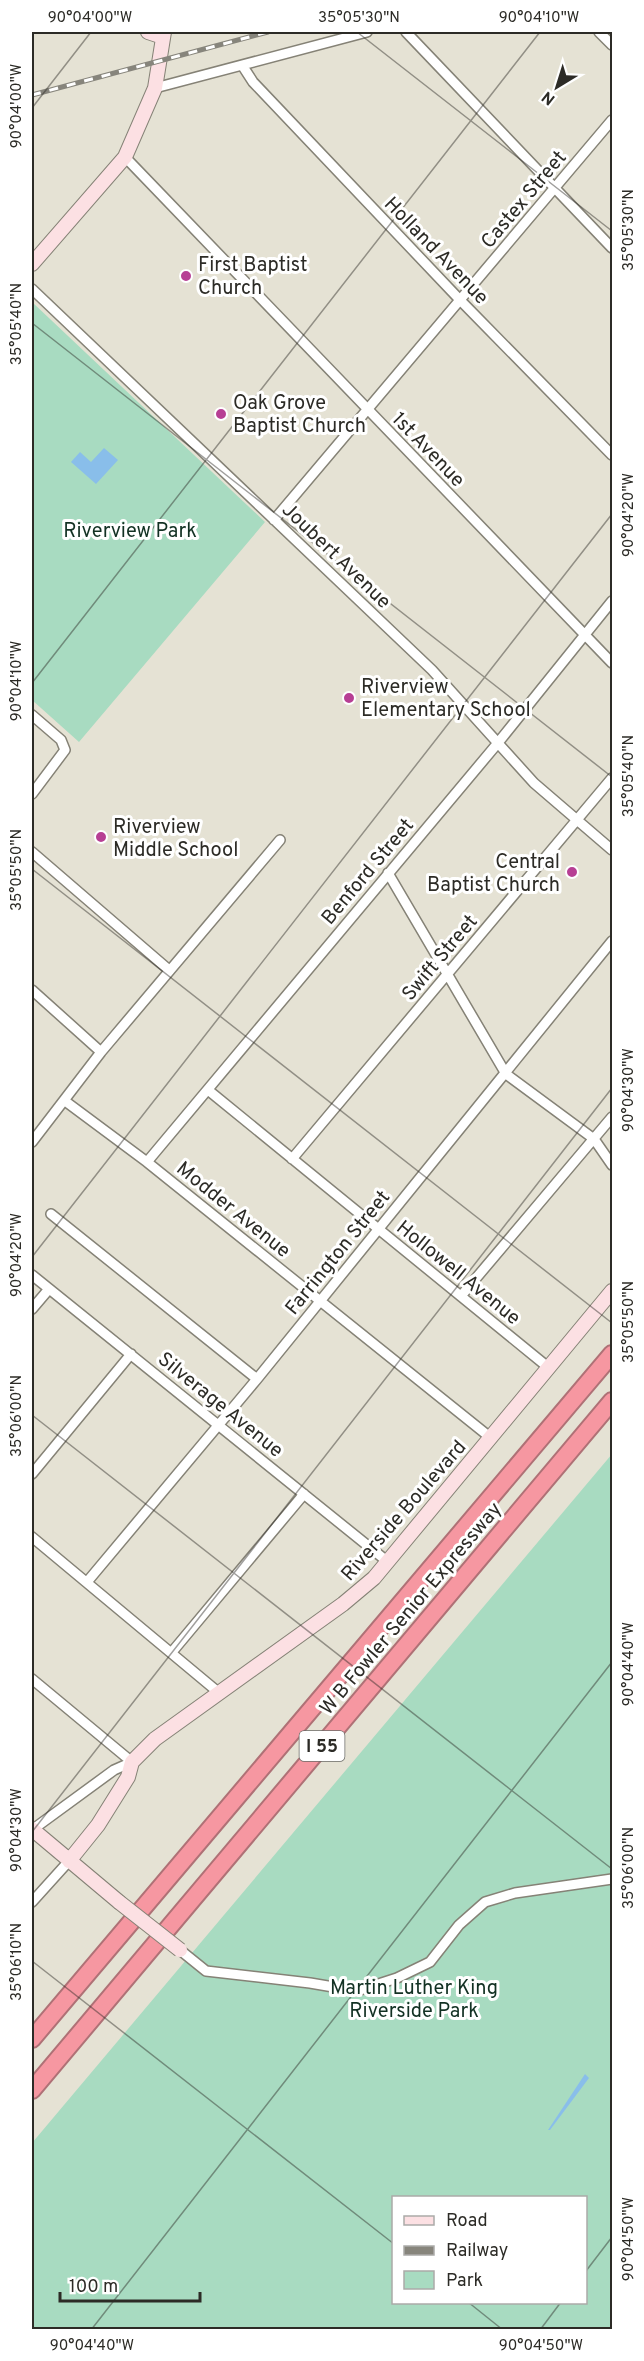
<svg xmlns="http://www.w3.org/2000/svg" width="644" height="2361" viewBox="0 0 644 2361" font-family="Overpass,sans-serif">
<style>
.green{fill:#a8dbc1;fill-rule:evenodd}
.water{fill:#89beea}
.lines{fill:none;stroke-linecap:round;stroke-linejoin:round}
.street-casing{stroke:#858276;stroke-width:12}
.secondary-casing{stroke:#858276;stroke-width:16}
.highway-casing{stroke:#af7176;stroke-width:20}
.street{stroke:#fff;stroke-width:9}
.secondary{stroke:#fce0e3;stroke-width:14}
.highway{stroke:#f697a1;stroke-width:16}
.rail-casing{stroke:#87857c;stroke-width:5}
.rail{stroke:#fff;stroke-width:3;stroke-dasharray:9;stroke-linecap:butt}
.secondary-bridge-casing{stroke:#858276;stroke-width:16;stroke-linecap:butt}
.secondary-bridge{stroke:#fce0e3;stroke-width:14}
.ticks{fill:none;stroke:#2c2b26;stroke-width:1.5;stroke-opacity:0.45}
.poi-dot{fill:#b73f94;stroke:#fff;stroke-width:2}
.labels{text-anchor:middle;stroke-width:6;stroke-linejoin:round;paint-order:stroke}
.shield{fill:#fff;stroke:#6b6b67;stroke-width:1.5}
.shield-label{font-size:18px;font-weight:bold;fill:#2c2b26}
.street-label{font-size:20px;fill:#2c2b26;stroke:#fff}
.poi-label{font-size:20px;fill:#2c2b26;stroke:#fff;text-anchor:start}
.park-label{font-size:20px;fill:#123123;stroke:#fff}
.neatline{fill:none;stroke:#2c2b26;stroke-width:2}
.ticks-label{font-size:15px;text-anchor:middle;fill:#2c2b26}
</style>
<rect width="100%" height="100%" fill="#e5e2d4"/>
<path class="green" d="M32 302 265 522 79 742 32 700Z
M612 1454V2329H32V2143ZM394 2198H586V2302H394Z"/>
<path class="water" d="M104 448 118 460 96 484 71 462 80 452 91 462Z
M585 2074 589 2078 550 2130H548Z"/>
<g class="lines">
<defs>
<path id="street" d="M406 32 612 248
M599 32 612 45
M242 65 253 82 461 301 612 455
M155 88 367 32
M125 157 612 663
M32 289 432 670 534 783 612 850
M274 520 612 120
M32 715 61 740 65 750 32 794
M32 852 169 970
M388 873 506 1074 594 1139 612 1165
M32 990 101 1052
M208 1090 549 1368
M65 1101 147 1162 491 1438
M32 1142 101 1052 280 840
M292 1159 612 778
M147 1162 497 744 612 601
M51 1214 257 1379
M32 1275 388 1562
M461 1296 612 1117
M32 1309 49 1289
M32 1474 131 1354
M32 1537 218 1692
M87 1582 257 1379 612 941
M172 1652 304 1494
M32 1679 132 1762 114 1770 32 1830
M32 1902 69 1861
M180 1950 206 1971 310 1983 357 1991 397 1978 430 1962 459 1925 485 1902 515 1893 612 1879"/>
<path id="secondary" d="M148 32 163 37
M32 264 125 157 155 88 164 32
M32 1829 119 1902
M69 1861 98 1825 128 1777 132 1762 155 1739 343 1604 374 1578 612 1291"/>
<path id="highway" d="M32 2039 612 1354
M32 2090 612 1401"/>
</defs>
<use href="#street" class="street-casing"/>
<use href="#secondary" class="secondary-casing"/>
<use href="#highway" class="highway-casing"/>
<use href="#street" class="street"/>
<use href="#secondary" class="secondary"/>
<use href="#highway" class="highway"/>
<defs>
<path id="rail" d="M32 95 268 32"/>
</defs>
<use href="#rail" class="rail-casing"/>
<use href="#rail" class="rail"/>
<defs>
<path id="secondary-bridge" d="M119 1902 180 1950"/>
</defs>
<use href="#secondary-bridge" class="secondary-bridge-casing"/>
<use href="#secondary-bridge" class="secondary-bridge"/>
</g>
<path class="ticks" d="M357 32 612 231M32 108 91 32M32 323 612 777M32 683 540 32M32 869 612 1323M32 1257 612 514M32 1415 612 1869M32 1832 612 1088M32 1961 394 2244M586 2271 612 2237M468 2302 503 2330M91 2330 612 1662M540 2330 561 2302"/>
<g class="poi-dot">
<circle cx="186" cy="276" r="6"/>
<circle cx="221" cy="414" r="6"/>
<circle cx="349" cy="698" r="6"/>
<circle cx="101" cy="837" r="6"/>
<circle cx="572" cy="872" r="6"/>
</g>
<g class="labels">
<rect class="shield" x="299.5" y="1731" width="45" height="30" rx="4.5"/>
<g class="shield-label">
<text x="322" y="1752">I 55</text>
</g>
<g class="street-label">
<text transform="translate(523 199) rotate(-50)" y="7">Castex Street</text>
<text transform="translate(437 250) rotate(46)" y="7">Holland Avenue</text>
<text transform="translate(429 449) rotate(46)" y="7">1st Avenue</text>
<text transform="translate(337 555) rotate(44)" y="7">Joubert Avenue</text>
<text transform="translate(367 871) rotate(-50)" y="7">Benford Street</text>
<text transform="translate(439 957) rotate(-50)" y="7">Swift Street</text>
<text transform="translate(234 1209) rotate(39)" y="7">Modder Avenue</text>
<text transform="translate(337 1252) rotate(-51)" y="7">Farrington Street</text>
<text transform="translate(459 1272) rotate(39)" y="7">Hollowell Avenue</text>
<text transform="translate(221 1404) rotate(39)" y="7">Silverage Avenue</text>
<text transform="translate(403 1510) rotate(-49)" y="7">Riverside Boulevard</text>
<text transform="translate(410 1608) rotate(-50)" y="7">W B Fowler Senior Expressway</text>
</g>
<g class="poi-label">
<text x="198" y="271">First Baptist<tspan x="198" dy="23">Church</tspan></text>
<text x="233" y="409">Oak Grove<tspan x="233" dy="23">Baptist Church</tspan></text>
<text x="361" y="693">Riverview<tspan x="361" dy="23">Elementary School</tspan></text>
<text x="113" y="833">Riverview<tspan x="113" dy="23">Middle School</tspan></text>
<text x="560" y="868" text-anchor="end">Central<tspan x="560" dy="23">Baptist Church</tspan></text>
</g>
<g class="park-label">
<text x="130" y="537">Riverview Park</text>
<text x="414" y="1994">Martin Luther King<tspan x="414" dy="23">Riverside Park</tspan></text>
</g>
</g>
<rect width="644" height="2361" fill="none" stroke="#ffffff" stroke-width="66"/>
<rect x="392" y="2196" width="195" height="108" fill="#ffffff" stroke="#abaaa8" stroke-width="1.5"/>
<rect x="404" y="2216" width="30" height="9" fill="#fce0e3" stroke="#abaaa8" stroke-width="1.5"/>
<text x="446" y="2226" font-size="18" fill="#2c2b26">Road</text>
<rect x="404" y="2246" width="30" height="9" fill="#87857c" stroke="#abaaa8" stroke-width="1.5"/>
<text x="446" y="2256" font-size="18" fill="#2c2b26">Railway</text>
<rect x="404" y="2271" width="30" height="18" fill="#a8dbc1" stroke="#abaaa8" stroke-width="1.5"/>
<text x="446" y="2286" font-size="18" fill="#2c2b26">Park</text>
<g transform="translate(557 87) rotate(218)" stroke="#ffffff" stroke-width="4.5" paint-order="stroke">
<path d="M0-4.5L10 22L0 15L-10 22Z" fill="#2c2b26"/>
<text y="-9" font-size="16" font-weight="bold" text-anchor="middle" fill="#2c2b26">N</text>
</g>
<path d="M60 2292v9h140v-9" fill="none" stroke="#2c2b26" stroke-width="3"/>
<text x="69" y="2292" font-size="18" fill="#2c2b26" stroke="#ffffff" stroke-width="4.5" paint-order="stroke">100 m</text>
<rect x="33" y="33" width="578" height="2295" class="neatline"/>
<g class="ticks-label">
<text x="90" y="22">90°04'00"W</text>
<text x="359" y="22">35°05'30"N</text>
<text x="539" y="22">90°04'10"W</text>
<text transform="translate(16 106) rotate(-90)" y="5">90°04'00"W</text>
<text transform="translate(628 230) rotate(-90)" y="5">35°05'30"N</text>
<text transform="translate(16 324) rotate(-90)" y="5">35°05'40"N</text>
<text transform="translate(628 515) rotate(-90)" y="5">90°04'20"W</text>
<text transform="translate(16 681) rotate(-90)" y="5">90°04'10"W</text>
<text transform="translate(628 776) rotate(-90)" y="5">35°05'40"N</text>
<text transform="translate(16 870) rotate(-90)" y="5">35°05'50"N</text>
<text transform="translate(628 1090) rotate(-90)" y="5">90°04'30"W</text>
<text transform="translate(16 1255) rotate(-90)" y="5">90°04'20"W</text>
<text transform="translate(628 1322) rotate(-90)" y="5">35°05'50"N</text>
<text transform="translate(16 1416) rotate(-90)" y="5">35°06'00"N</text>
<text transform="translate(628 1664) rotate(-90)" y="5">90°04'40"W</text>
<text transform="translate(16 1830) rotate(-90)" y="5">90°04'30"W</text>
<text transform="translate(628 1868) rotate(-90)" y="5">35°06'00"N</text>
<text transform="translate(16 1962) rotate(-90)" y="5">35°06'10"N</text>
<text transform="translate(628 2239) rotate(-90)" y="5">90°04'50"W</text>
<text x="92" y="2350">90°04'40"W</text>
<text x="541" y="2350">90°04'50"W</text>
</g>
</svg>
